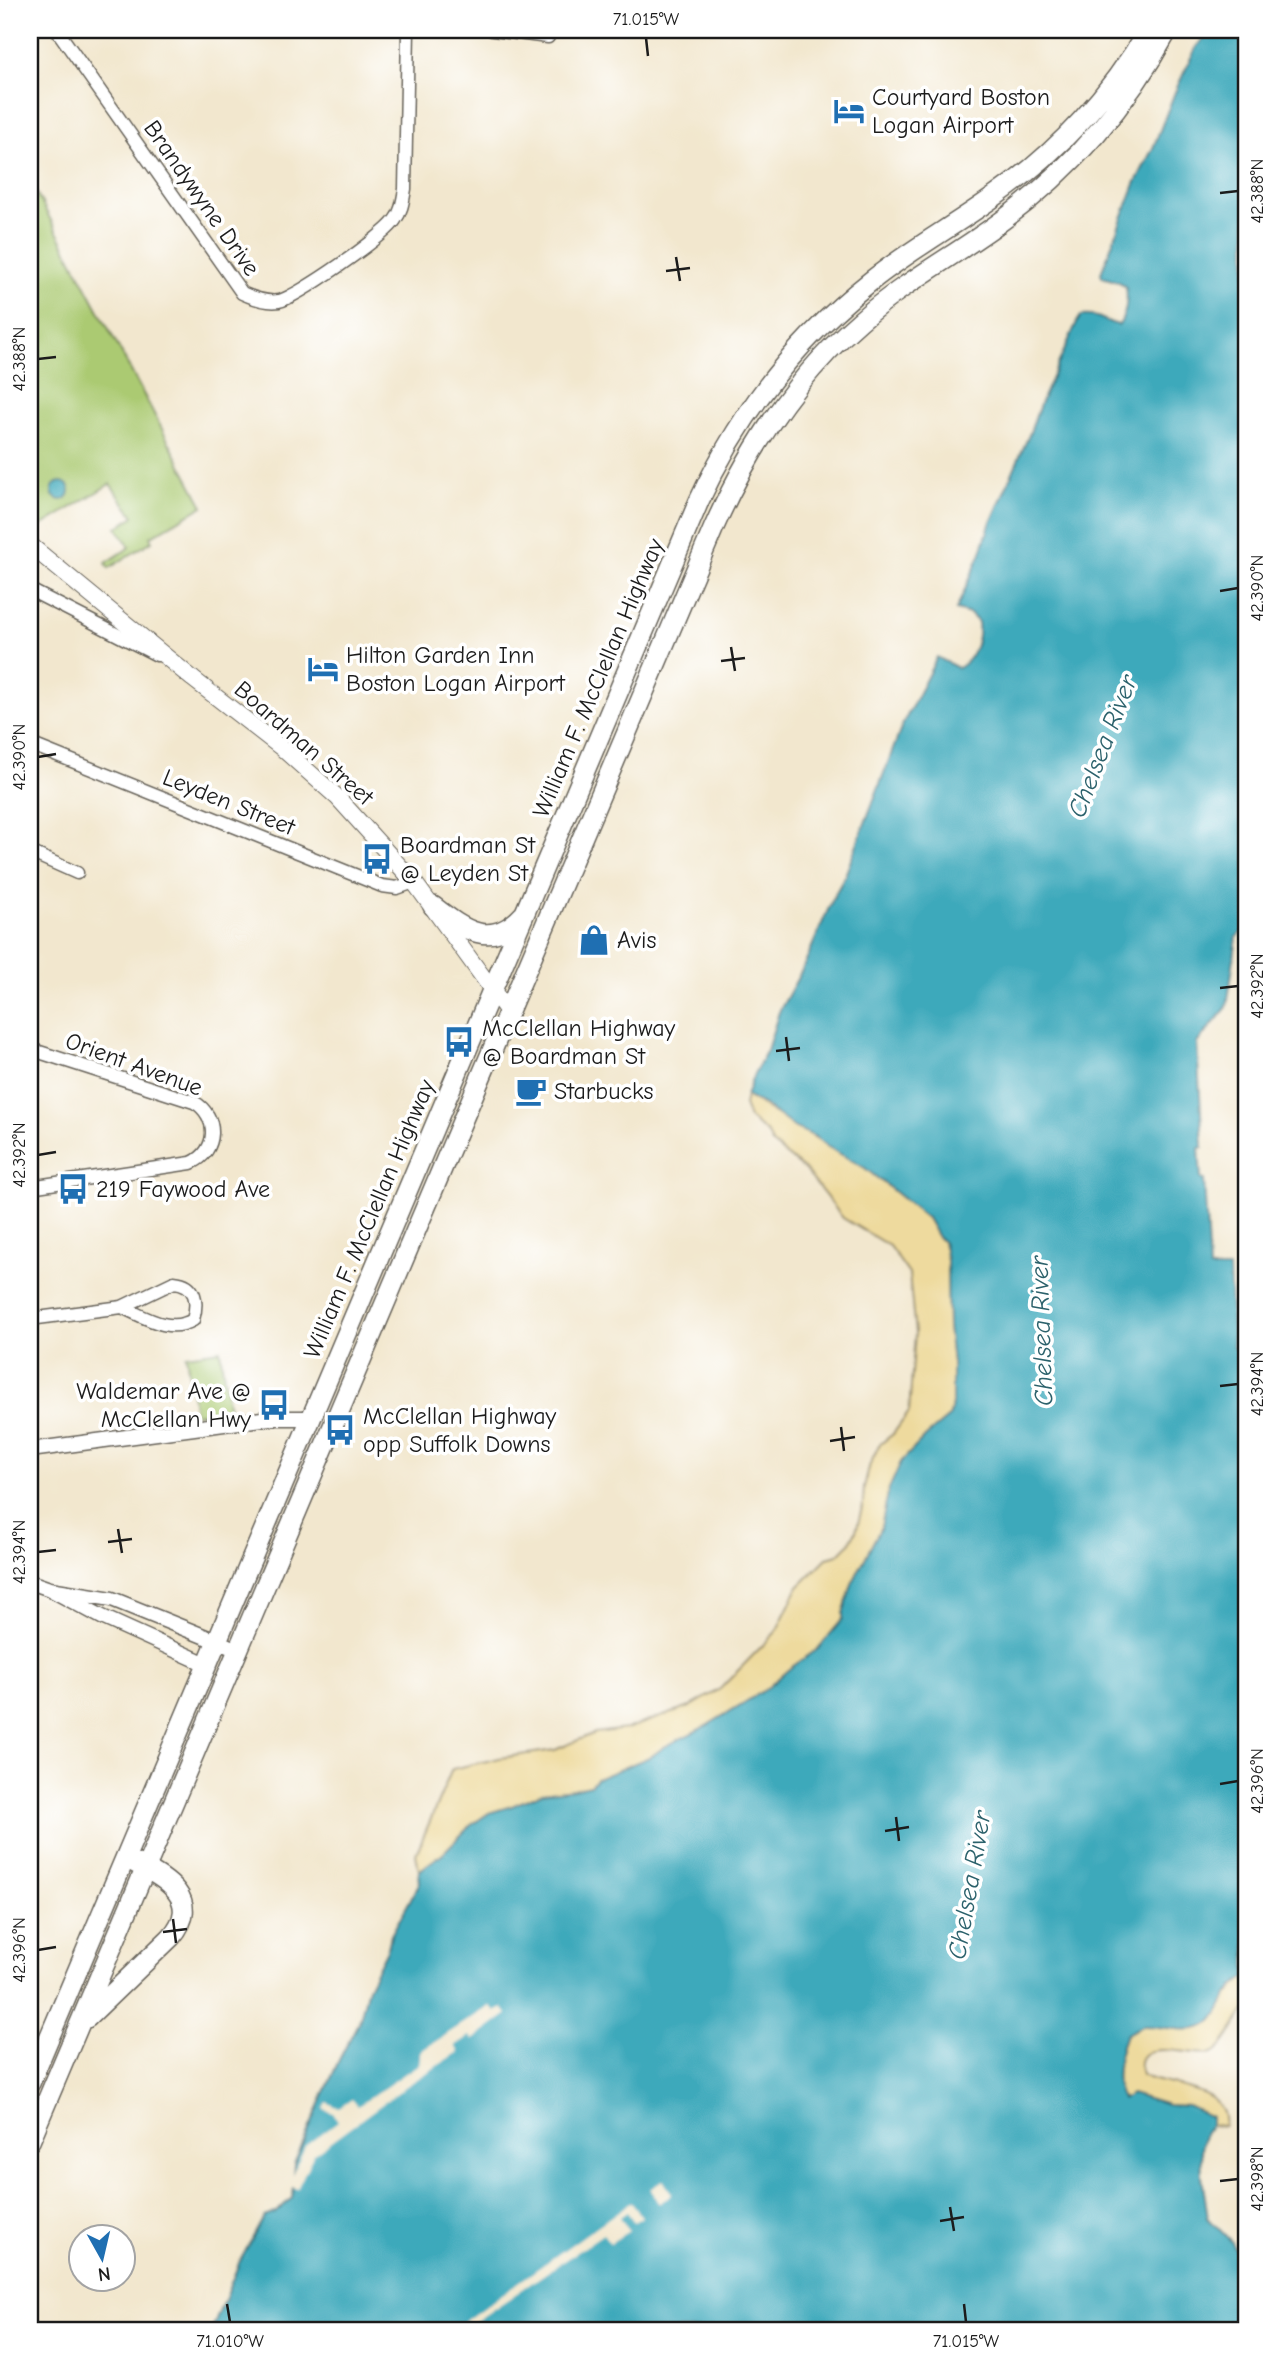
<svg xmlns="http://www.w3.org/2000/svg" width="1276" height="2360" viewBox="0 0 1276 2360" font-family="'Comic Neue',sans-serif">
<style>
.green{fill:#abca72;stroke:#647347;stroke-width:2}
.sand{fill:#eeda9e;stroke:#857b5d;stroke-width:2}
.water{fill:#3ca9bb;stroke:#2c626c;stroke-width:2}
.pier{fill:#f2e7ce}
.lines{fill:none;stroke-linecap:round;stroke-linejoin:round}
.minor-casing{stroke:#67635a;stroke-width:15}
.tertiary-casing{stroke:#67635a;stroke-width:17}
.secondary-casing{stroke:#67635a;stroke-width:18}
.trunk-casing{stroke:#67635a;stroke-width:22}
.minor{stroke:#fff;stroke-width:12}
.tertiary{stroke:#fff;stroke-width:14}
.secondary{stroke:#fff;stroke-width:16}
.trunk{stroke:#fff;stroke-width:19}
.ticks{fill:none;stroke:#1c1c1c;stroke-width:2.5}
.labels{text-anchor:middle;stroke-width:7;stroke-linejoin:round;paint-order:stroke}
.poi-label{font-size:24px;fill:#1c1c1c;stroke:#fff;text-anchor:start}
.street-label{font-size:24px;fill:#1c1c1c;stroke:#fff}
.water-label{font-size:26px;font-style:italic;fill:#2c626c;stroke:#fff}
.neatline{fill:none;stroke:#1c1c1c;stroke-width:2.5}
.ticks-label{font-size:18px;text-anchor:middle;fill:#1c1c1c}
</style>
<rect width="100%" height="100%" fill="#fff"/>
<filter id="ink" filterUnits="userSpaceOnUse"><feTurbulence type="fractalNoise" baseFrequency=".0143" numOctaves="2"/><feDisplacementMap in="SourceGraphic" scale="14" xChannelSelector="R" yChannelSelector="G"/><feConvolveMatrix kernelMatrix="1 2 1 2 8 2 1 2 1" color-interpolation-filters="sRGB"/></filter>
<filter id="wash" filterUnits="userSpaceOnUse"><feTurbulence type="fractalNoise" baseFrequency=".00686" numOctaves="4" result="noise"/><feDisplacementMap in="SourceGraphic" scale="28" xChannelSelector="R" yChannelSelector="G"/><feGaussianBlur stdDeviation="1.57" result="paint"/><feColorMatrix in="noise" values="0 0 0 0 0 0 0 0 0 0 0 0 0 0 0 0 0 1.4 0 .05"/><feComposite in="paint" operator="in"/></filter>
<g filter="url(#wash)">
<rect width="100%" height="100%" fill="#f2e7ce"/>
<path class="green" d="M30 181 203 506 150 537 152 541 109 568 106 563 130 547 117 528 134 516 110 484 30 533Z
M220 1350 229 1409 195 1414 186 1355Z"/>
<path class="sand" d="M746 1096 865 1168 927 1218 939 1239 943 1241 947 1260 948 1326 952 1363V1404L950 1416 926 1436 901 1462 889 1489 881 1527 852 1584 843 1614V1619L818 1649 789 1669 765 1690 706 1726 664 1747 652 1756 596 1779 590 1785 574 1789 542 1793 512 1806 489 1813 470 1826 443 1853 419 1871 416 1854 452 1769 500 1758 555 1750 595 1733 626 1729 690 1707 720 1689 776 1632 798 1587 827 1558 838 1555 849 1544 856 1531 863 1504 864 1487 870 1464 879 1445 893 1434 909 1412 915 1333 909 1274 889 1246 843 1218 805 1170 772 1144 768 1134 749 1118 744 1105Z
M1243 1978H1246V2009C1237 2020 1225 2049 1212 2053 1195 2058 1129 2032 1141 2075L1148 2078C1173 2087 1229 2088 1224 2126L1211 2125V2117L1188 2106 1167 2105 1131 2094 1122 2099C1111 2081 1119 2052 1126 2034L1143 2025 1165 2027 1212 2021 1224 2000Z"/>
<path class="water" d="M1211 30H1246V917L1243 931 1237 937 1227 1007 1197 1043 1203 1147 1199 1148 1201 1179 1204 1180 1209 1269H1229L1233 1348 1246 1347V1978C1224 1987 1223 2017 1205 2026 1186 2034 1164 2026 1145 2026 1139 2026 1132 2031 1126 2034 1119 2052 1111 2081 1122 2099L1131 2094 1167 2105 1188 2106 1211 2117V2125L1204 2134 1201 2149 1202 2177 1208 2218 1232 2242 1241 2259 1246 2289V2330H212L239 2263 264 2217 275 2213 292 2198 294 2164 339 2060 360 2019 368 1987 388 1948 391 1935 420 1882 419 1871 443 1853 470 1826 489 1813 512 1806 542 1793 574 1789 590 1785 596 1779 652 1756 664 1747 706 1726 765 1690 789 1669 818 1649 843 1619V1614L852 1584 881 1527 889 1489 901 1462 926 1436 950 1416 952 1404V1363L948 1326 947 1260 943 1241 939 1239 927 1218 865 1168 828 1147 814 1136 795 1128 763 1104 746 1096 754 1074 767 1050 779 1012 802 970 834 896 844 878 902 726 937 657 958 668C974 659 980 639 978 622L970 614 956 610 980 555 989 527 1029 435 1041 402 1077 322 1081 316C1102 314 1102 322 1119 325 1126 315 1128 298 1126 287L1119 282 1102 277 1101 273 1135 184 1153 148 1175 92 1196 47Z
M52 491a9 9 0 1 1 18 0a9 9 0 1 1-18 0Z"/>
<path class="pier" d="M490 2006 495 2012 503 2008 508 2014 473 2040 470 2036 455 2046 459 2052 408 2085 314 2154 297 2189 292 2187 289 2196 290 2179 305 2146 338 2121 333 2113 324 2109 327 2102 339 2108 352 2099 358 2106 419 2064 421 2051Z
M663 2180 672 2194 659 2203 650 2189Z
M631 2202 642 2217 634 2222 627 2212 620 2217 629 2231 610 2243 603 2234 463 2330H452Z"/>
</g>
<g filter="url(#ink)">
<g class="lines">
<defs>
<path id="minor" d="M57 30 242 293C253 298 266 303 279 301 297 297 385 236 395 220 402 211 403 200 405 189L408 30
M492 30 548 37
M30 590 157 655
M30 744 382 886 397 888 414 882
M30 852 77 873
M30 1049 194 1102C219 1116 218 1152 191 1163L30 1187
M174 1282C197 1284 198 1302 193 1320 169 1334 145 1317 122 1307Z
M30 1319 122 1307"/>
<path id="tertiary" d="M30 1450 269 1418H311
M30 1582 50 1589 102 1617 206 1664
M50 1589 112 1599 238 1650"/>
<path id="secondary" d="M30 545 193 679 283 749 337 797 414 882 509 1013"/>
<path id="trunk" d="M433 906C464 930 491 950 523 915
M87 2018 171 1937C203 1900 166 1878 135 1863
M30 2083 699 501C739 414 796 340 871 281 911 249 957 224 998 194 1059 151 1111 94 1148 30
M30 2141 714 527C749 448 795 377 860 321 904 282 956 255 1003 220 1072 169 1127 105 1168 30"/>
</defs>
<use href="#minor" class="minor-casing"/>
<use href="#tertiary" class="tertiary-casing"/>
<use href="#secondary" class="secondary-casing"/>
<use href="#trunk" class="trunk-casing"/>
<use href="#minor" class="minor"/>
<use href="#tertiary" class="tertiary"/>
<use href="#secondary" class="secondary"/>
<use href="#trunk" class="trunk"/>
</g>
</g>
<path class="ticks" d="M646 38 648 56M1220 193 1238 191M676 257 680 281M666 271 690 268M38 359 56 357M1220 591 1238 588M731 647 735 671M721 661 745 658M38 757 56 754M1220 988 1238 986M786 1037 789 1061M776 1051 800 1048M38 1155 56 1152M1220 1386 1238 1384M841 1427 844 1451M830 1441 855 1437M118 1529 122 1553M108 1542 132 1539M38 1552 56 1550M1220 1784 1238 1781M896 1817 899 1841M885 1831 909 1827M173 1919 176 1943M163 1932 187 1929M38 1950 56 1947M1220 2181 1238 2179M950 2207 954 2231M940 2221 964 2217M227 2304 230 2322M964 2304 966 2322"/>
<defs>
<symbol id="hotel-bare" viewBox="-9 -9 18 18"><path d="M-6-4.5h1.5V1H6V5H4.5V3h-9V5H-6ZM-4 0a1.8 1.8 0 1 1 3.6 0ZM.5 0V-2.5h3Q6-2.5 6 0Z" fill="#1f6fb2" stroke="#fff" stroke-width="2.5" paint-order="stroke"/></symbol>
<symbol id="bus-bare" viewBox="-9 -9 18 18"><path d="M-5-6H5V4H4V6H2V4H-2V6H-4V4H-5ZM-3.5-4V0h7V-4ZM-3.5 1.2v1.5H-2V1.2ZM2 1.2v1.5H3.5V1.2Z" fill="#1f6fb2" stroke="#fff" stroke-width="2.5" paint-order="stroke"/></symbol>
<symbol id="shop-bare" viewBox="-9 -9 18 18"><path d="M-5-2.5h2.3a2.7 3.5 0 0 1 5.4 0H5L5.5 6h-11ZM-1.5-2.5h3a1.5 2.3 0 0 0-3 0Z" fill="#1f6fb2" stroke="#fff" stroke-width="2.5" paint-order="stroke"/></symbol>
<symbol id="cafe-bare" viewBox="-9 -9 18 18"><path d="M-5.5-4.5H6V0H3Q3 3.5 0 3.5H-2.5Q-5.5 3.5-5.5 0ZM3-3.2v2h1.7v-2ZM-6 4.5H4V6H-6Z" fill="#1f6fb2" stroke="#fff" stroke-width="2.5" paint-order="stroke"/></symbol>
</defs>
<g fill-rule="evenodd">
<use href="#hotel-bare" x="827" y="89" width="44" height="44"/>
<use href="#hotel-bare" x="301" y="647" width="44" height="44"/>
<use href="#bus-bare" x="355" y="837" width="44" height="44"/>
<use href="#shop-bare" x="572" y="918" width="44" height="44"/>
<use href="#bus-bare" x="437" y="1020" width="44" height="44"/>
<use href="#cafe-bare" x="509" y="1069" width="44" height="44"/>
<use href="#bus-bare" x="51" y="1167" width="44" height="44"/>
<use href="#bus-bare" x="252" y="1383" width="44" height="44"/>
<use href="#bus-bare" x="318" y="1408" width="44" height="44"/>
</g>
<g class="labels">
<g class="poi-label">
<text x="872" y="105">Courtyard Boston<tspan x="872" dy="28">Logan Airport</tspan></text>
<text x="346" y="663">Hilton Garden Inn<tspan x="346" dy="28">Boston Logan Airport</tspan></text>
<text x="400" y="853">Boardman St<tspan x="400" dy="28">@ Leyden St</tspan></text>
<text x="617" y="948">Avis</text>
<text x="482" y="1036">McClellan Highway<tspan x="482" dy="28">@ Boardman St</tspan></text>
<text x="554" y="1099">Starbucks</text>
<text x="96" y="1197">219 Faywood Ave</text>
<text x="251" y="1399" text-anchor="end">Waldemar Ave @<tspan x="251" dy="28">McClellan Hwy</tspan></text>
<text x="363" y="1424">McClellan Highway<tspan x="363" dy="28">opp Suffolk Downs</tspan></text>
</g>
<g class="street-label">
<text transform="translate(202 198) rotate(55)" y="8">Brandywyne Drive</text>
<text transform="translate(598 678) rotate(-67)" y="8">William F. McClellan Highway</text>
<text transform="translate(304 743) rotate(41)" y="8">Boardman Street</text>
<text transform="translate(229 802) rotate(22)" y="8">Leyden Street</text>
<text transform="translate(134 1064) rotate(20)" y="8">Orient Avenue</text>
<text transform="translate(369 1219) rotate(-67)" y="8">William F. McClellan Highway</text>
</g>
<g class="water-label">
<text transform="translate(1102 746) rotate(-69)" y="9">Chelsea River</text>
<text transform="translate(1041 1331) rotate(-92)" y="9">Chelsea River</text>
<text transform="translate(969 1885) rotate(-80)" y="9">Chelsea River</text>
</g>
</g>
<rect width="1276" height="2360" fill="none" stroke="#fff" stroke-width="77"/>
<g transform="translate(102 2258) rotate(172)"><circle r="33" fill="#ffffff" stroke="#a4a4a4" stroke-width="2"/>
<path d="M0-5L12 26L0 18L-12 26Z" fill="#1f6fb2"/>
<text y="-10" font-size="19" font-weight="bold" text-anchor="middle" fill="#1c1c1c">N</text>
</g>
<rect x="38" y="38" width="1200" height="2284" class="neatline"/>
<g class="ticks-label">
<text x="646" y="25">71.015°W</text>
<text transform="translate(1257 191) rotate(-90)" y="6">42.388°N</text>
<text transform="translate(19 359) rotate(-90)" y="6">42.388°N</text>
<text transform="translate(1257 588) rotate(-90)" y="6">42.390°N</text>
<text transform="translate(19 757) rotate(-90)" y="6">42.390°N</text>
<text transform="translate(1257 986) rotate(-90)" y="6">42.392°N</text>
<text transform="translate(19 1155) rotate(-90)" y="6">42.392°N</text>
<text transform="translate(1257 1384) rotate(-90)" y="6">42.394°N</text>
<text transform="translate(19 1552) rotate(-90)" y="6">42.394°N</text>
<text transform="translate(1257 1781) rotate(-90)" y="6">42.396°N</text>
<text transform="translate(19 1950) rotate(-90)" y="6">42.396°N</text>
<text transform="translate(1257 2179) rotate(-90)" y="6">42.398°N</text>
<text x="230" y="2347">71.010°W</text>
<text x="966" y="2347">71.015°W</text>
</g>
</svg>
